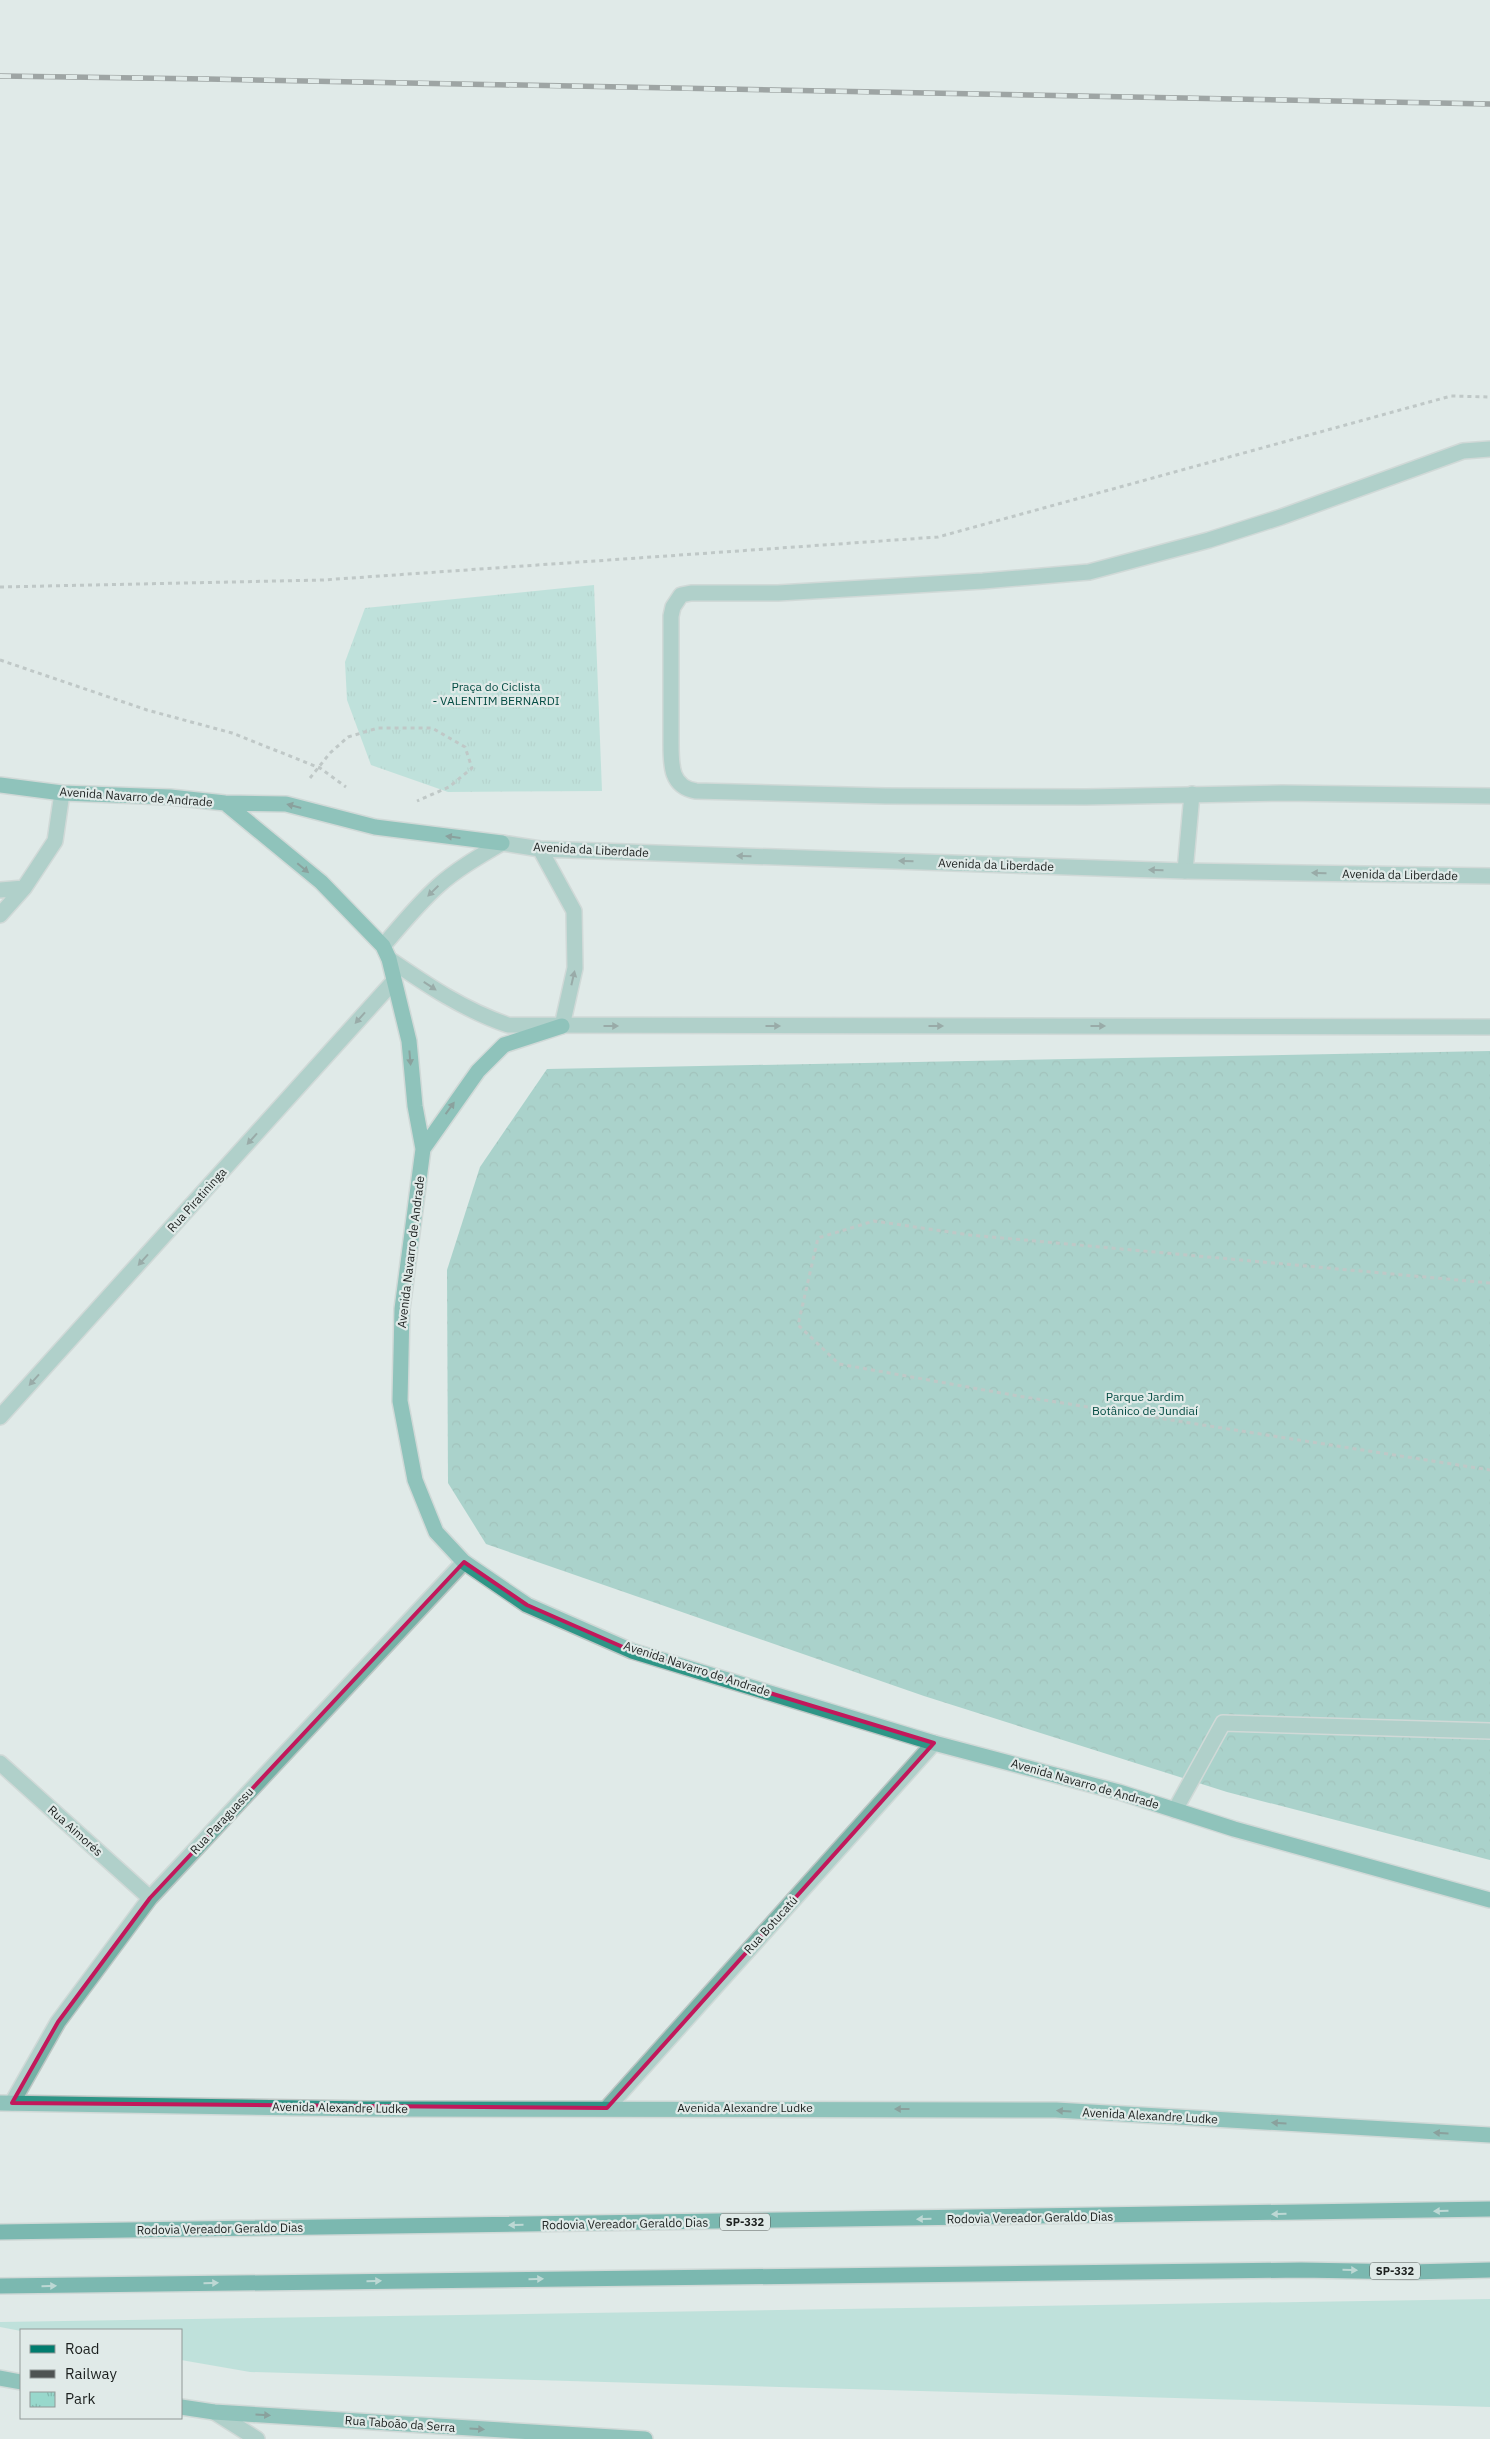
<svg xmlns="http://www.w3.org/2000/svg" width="1490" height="2439" viewBox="0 0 1490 2439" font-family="'IBM Plex Sans',sans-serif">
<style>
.grass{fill:#98d8cc}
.forest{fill:url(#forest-crowns)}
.park{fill:url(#park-tufts)}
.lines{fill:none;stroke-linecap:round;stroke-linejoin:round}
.service-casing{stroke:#bdc6c4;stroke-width:18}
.minor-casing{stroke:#bdc6c4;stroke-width:18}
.tertiary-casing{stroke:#bdc6c4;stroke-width:18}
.secondary-casing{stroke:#bdc6c4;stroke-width:18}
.primary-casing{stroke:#bdc6c4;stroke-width:18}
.path{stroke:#98a09f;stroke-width:3;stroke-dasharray:4 4;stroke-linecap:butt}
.service{stroke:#76b1a6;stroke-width:15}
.minor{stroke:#76b1a6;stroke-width:15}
.tertiary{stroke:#76b1a6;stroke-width:15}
.secondary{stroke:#2e9586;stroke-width:15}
.primary{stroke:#007c6e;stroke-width:15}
.rail-casing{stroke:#4e5352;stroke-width:5.5}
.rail{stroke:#e0eae8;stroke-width:4;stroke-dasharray:11;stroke-linecap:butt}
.oneway{fill:#224943}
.oneway2{fill:#44615c}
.oneway3{fill:#92c4bd}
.marked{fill:none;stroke:#c2185b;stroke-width:4;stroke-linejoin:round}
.labels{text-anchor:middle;stroke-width:4.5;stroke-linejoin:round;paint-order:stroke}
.shield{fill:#e0eae8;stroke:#575d5b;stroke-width:1}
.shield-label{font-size:11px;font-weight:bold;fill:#1c201f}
.park-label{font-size:12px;fill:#044c43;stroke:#e0eae8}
.street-label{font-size:12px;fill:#1c201f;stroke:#e0eae8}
</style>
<defs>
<pattern id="forest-crowns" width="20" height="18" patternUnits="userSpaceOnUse" patternTransform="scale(1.25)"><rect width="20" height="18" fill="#69b6a8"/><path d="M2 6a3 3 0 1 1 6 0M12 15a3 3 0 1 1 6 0" fill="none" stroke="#569488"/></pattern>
<pattern id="park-tufts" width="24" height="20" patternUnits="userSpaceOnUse" patternTransform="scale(1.25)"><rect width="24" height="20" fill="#98d8cc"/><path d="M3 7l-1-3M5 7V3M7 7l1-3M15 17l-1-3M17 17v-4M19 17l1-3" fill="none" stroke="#82b9af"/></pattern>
</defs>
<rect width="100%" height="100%" fill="#e0eae8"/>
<path class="grass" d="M1490 2299V2407L250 2372 181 2360V2330L21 2331 0 2327V2322Z"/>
<path class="forest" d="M1490 1051V1860L1227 1792 924 1696 486 1544 448 1483 447 1270 480 1167 547 1069Z"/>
<path class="park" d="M594 585 602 791 448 792 371 765 347 700 345 662 365 608Z"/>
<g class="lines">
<defs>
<path id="service" d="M1490 449 1463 451 1281 517 1209 540 1089 572 983 581 778 593H691L681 595 673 607 671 616V744C671 766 671 787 696 791L885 796 1086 797 1282 793 1490 796
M1185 871 1192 794
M0 890 24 888
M0 915 24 888 55 841 62 793
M1175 1810 1223 1723 1490 1731"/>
<path id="minor" d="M0 1417 393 982
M0 1763 150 1898
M12 2103 58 2022 150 1898 464 1562
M607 2108 934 1743
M214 2412 257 2439"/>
<path id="tertiary" d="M540 849 574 911 575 968 562 1026
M383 946C401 925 418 904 438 886 457 869 480 856 502 843L540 849 1185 871 1490 876
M389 959C427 985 464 1010 508 1025L1490 1027"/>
<path id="secondary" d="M0 785 62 793 170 797 225 803 286 804 375 827 502 843
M225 803 321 882 383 946 389 959 409 1041 415 1106 423 1149 402 1309 400 1401 415 1480 436 1532 464 1562 527 1605 632 1651 934 1743 1119 1792 1234 1829 1490 1900
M423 1149 478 1071 504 1045 562 1026
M0 2103 367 2109 1056 2110 1490 2135
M0 2378 21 2382
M181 2407 214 2412 645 2439"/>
<path id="primary" d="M0 2232 1490 2209
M0 2286 1301 2270 1411 2272 1490 2270"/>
</defs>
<use href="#service" class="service-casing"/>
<use href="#minor" class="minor-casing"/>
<use href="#tertiary" class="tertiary-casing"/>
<use href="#secondary" class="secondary-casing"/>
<use href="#primary" class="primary-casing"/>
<path class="path" d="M0 587 323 580 938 537 1451 396 1490 397
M0 660 147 710 232 733 320 768 346 787
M310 778 330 753 348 737 378 728H432L465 747 472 768 449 787 417 801
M1490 1283 970 1235 874 1221 818 1238 798 1325 839 1364 1018 1396 1490 1470"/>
<use href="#service" class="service"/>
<use href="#minor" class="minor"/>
<use href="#tertiary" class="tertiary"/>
<use href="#secondary" class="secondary"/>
<use href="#primary" class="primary"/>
<defs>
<path id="rail" d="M0 76 207 79 1490 104"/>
</defs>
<use href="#rail" class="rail-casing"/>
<use href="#rail" class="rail"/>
</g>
<defs><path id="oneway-solid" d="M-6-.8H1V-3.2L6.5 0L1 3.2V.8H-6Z" transform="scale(1.25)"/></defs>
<g class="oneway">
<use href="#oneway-solid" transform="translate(294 806) rotate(-165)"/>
<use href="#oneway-solid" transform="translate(453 837) rotate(-173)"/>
<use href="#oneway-solid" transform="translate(303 868) rotate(40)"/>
<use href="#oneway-solid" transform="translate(410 1058) rotate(85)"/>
<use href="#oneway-solid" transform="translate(450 1108) rotate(-54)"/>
<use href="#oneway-solid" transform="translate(902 2109) rotate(-180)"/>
<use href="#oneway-solid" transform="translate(1064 2111) rotate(-177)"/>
<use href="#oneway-solid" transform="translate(1279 2123) rotate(-177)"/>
<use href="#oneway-solid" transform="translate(1441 2133) rotate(-177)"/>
<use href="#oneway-solid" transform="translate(263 2415) rotate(4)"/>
<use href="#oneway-solid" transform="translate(477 2429) rotate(4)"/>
</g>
<g class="oneway2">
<use href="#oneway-solid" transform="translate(744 856) rotate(-178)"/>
<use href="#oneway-solid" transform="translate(906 861) rotate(-178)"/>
<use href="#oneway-solid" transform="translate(1156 870) rotate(-178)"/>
<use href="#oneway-solid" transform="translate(1319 873) rotate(-179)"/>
<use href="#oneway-solid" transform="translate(433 891) rotate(136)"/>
<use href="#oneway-solid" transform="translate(573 978) rotate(-77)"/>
<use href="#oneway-solid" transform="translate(430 986) rotate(33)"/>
<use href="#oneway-solid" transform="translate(360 1018) rotate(132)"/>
<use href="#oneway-solid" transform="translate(611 1026)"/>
<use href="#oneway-solid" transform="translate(773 1026)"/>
<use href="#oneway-solid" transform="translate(936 1026)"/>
<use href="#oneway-solid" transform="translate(1098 1026)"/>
<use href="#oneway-solid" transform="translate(252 1139) rotate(132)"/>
<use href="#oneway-solid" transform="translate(143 1260) rotate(132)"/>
<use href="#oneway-solid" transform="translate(34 1380) rotate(132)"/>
</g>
<g class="oneway3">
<use href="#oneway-solid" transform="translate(1441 2211) rotate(178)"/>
<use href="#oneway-solid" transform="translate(1279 2214) rotate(179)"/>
<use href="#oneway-solid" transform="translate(924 2219) rotate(179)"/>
<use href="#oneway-solid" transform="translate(516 2225) rotate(179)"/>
<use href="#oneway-solid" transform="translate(1350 2270) rotate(1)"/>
<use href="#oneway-solid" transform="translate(536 2279) rotate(-1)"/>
<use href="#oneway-solid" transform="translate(374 2281) rotate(-1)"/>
<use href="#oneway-solid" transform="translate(211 2283) rotate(-1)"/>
<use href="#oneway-solid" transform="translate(49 2286) rotate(-1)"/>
</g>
<path d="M0 0H1490V2439H0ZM464 1562 527 1605 632 1651 934 1743 607 2108 12 2103 58 2022 150 1898Z" fill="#e0eae8" fill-opacity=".55" fill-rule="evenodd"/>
<path class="marked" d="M464 1562 527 1605 632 1651 934 1743 607 2108 12 2103 58 2022 150 1898Z"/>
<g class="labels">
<g class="shield">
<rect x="720" y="2213.5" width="50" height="17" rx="4"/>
<rect x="1370" y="2262.5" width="50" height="17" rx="4"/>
</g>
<g class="shield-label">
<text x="745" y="2226">SP-332</text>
<text x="1395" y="2275">SP-332</text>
</g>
<g class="park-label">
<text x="496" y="691">Praça do Ciclista<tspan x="496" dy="14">- VALENTIM BERNARDI</tspan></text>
<text x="1145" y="1401">Parque Jardim<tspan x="1145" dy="14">Botânico de Jundiaí</tspan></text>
</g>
<g class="street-label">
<text transform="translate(136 797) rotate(4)" y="4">Avenida Navarro de Andrade</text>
<text transform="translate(591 850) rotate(3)" y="4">Avenida da Liberdade</text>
<text transform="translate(996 865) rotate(2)" y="4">Avenida da Liberdade</text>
<text transform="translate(1400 875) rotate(1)" y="4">Avenida da Liberdade</text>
<text transform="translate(197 1200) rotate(-48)" y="4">Rua Piratininga</text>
<text transform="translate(411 1252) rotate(-83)" y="4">Avenida Navarro de Andrade</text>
<text transform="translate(697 1669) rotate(18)" y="4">Avenida Navarro de Andrade</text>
<text transform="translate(1085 1784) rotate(16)" y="4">Avenida Navarro de Andrade</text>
<text transform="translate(222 1821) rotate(-47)" y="4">Rua Paraguassu</text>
<text transform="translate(75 1831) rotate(42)" y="4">Rua Aimorés</text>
<text transform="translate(771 1925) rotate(-48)" y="4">Rua Botucatú</text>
<text transform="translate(340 2108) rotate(1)" y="4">Avenida Alexandre Ludke</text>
<text x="745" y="2112">Avenida Alexandre Ludke</text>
<text transform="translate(1150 2116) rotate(3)" y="4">Avenida Alexandre Ludke</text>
<text transform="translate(1030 2218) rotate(-1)" y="4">Rodovia Vereador Geraldo Dias</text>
<text transform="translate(625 2224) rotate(-1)" y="4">Rodovia Vereador Geraldo Dias</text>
<text transform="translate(220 2229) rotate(-1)" y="4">Rodovia Vereador Geraldo Dias</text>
<text transform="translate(400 2424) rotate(4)" y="4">Rua Taboão da Serra</text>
</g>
</g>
<rect x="20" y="2329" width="162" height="90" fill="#e0eae8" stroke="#929998"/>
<rect x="30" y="2345" width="25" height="8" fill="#007c6e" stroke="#929998"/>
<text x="65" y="2354" font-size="15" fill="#1c201f">Road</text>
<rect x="30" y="2370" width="25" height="8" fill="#4e5352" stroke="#929998"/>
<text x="65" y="2379" font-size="15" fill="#1c201f">Railway</text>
<rect x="30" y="2392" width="25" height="15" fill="url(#park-tufts)" stroke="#929998"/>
<text x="65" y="2404" font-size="15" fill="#1c201f">Park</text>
</svg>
